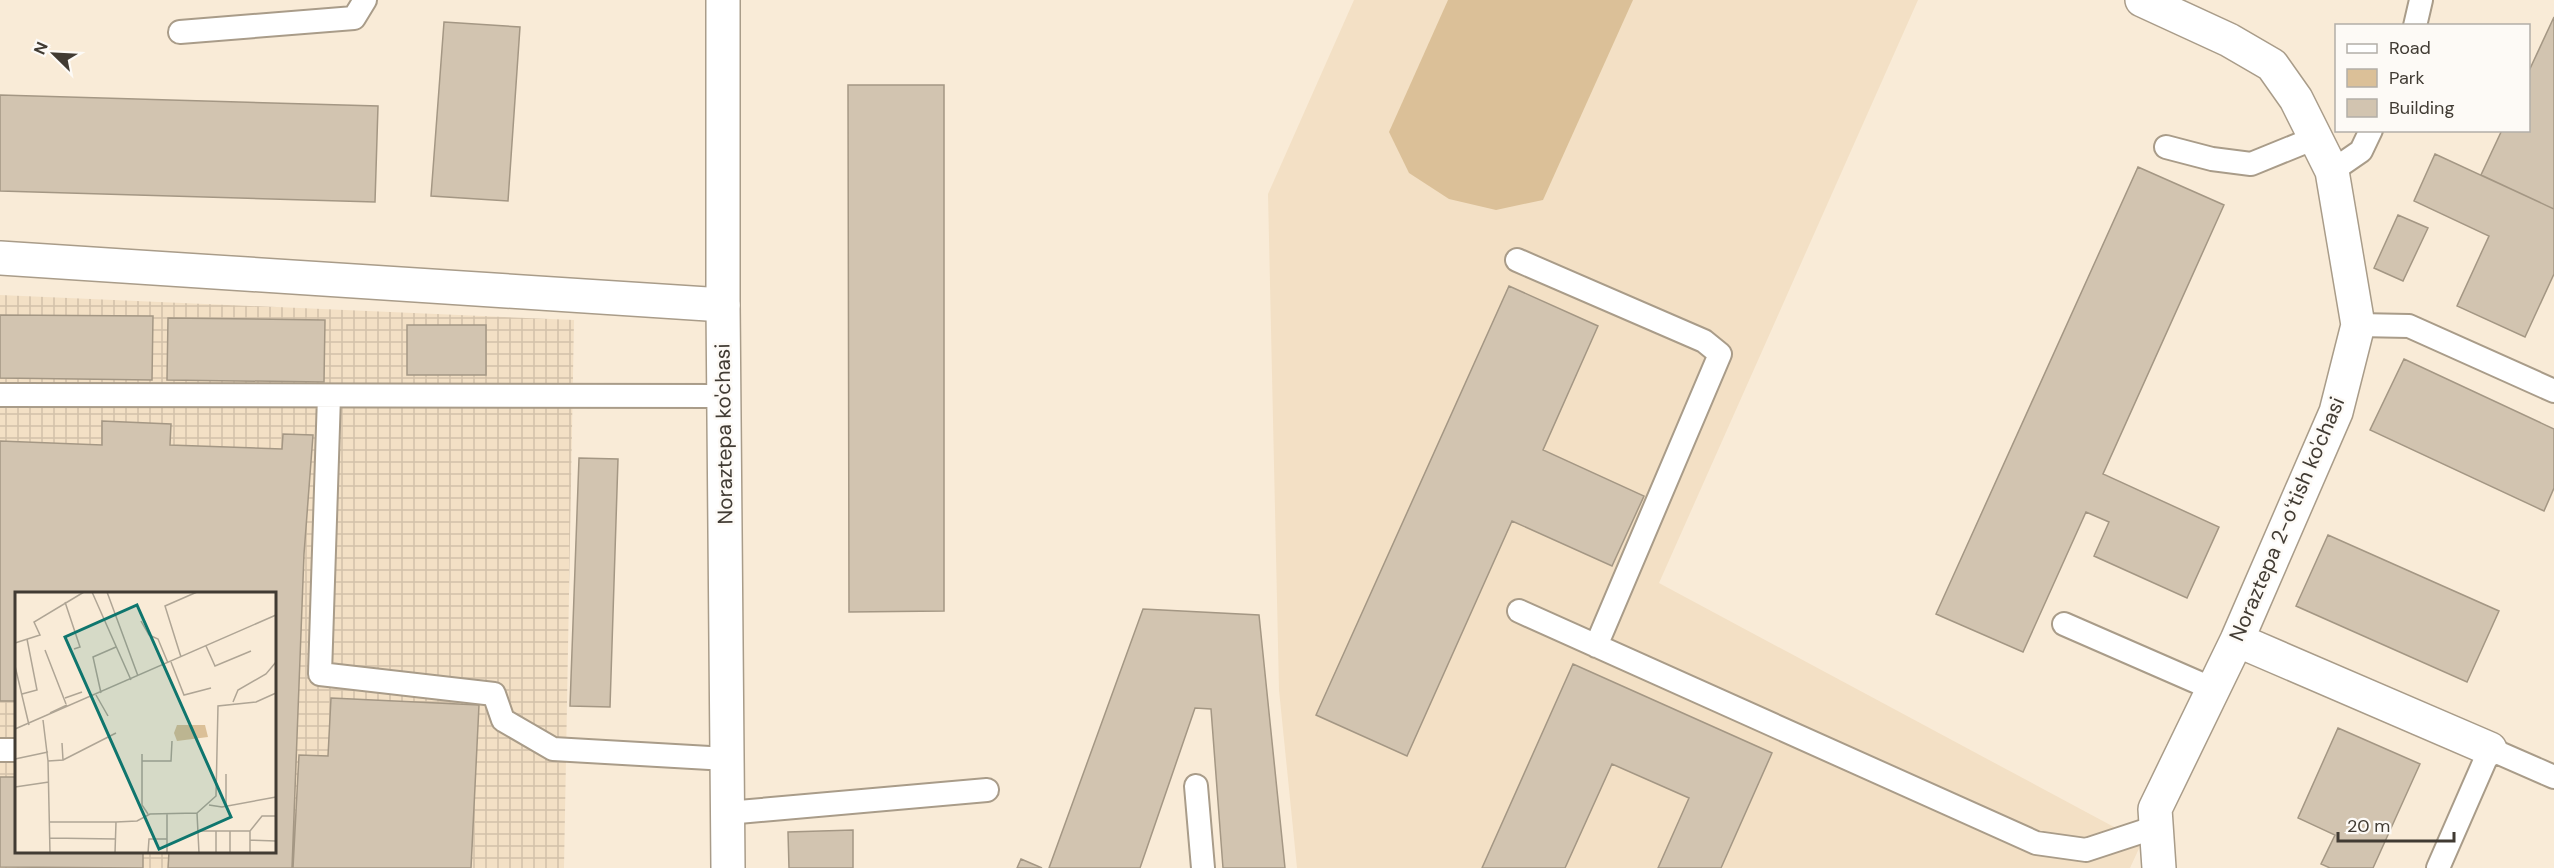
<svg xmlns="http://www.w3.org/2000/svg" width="2554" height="868" viewBox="0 0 2554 868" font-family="'DM Sans',sans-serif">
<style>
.built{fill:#f3e0c5}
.industrial{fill:url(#industrial-grid);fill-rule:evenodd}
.green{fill:#dbc098}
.building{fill:#d2c4b0;stroke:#a49784;stroke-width:1.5}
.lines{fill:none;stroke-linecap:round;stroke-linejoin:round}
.service-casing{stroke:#a99c89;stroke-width:26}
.minor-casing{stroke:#a99c89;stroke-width:36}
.secondary-casing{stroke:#a99c89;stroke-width:36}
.service{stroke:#fff;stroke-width:22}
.minor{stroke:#fff;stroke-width:33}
.secondary{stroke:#fff;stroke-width:33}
.labels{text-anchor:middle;stroke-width:5;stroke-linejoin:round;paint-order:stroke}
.street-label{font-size:21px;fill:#413b33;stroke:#fdfaf6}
.inset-road{fill:none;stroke:#afa595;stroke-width:1.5}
.view{fill:#0f766e;fill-opacity:0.15;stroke:#0f766e;stroke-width:3}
.inset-edge{fill:none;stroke:#413b33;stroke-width:3}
</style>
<defs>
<pattern id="industrial-grid" width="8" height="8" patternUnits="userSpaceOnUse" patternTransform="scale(1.5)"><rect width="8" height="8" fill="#f3e0c5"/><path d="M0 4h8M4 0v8" fill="none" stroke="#d2c1aa"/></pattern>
</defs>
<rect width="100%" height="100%" fill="#f9ebd7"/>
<path class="built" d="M1354 0H1918L1659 583 2142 842 2130 868H1297L1279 690 1268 194Z"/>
<path class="industrial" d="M0 295 574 320 564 868H0ZM16 594H274V852H16Z"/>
<path class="green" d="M1448 0H1633L1543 200 1496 210 1449 199 1409 173 1389 132Z"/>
<path class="building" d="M2554 17V209L2481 175 2502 130H2528V73Z
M444 22 520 27 508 201 431 196Z
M848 85H944V611L849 612Z
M0 95 378 106 375 202 0 191Z
M2435 154 2554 209V274L2525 337 2457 306 2489 236 2414 201Z
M2138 167 2224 205 2103 474 2219 527 2187 598 2094 556 2109 522 2086 512 2023 652 1936 614Z
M2398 215 2428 228 2403 281 2374 268Z
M1509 286 1598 326 1543 450 1644 496 1612 566 1512 521 1407 756 1316 715Z
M0 315 153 316 152 380 0 378Z
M168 318 325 320 324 382 167 380Z
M407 325H486V375H407Z
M2404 359 2554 429V488L2544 511 2370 430Z
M102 421 171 424 170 445 282 449 283 434 313 435 304 554 292 868H168L169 852H274V594H16V701H0V441L102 445Z
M579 458 618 459 610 707 570 706Z
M2328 535 2499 611 2467 682 2296 606Z
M1143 609 1259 615 1285 868H1223L1211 709 1195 708 1140 868H1049Z
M1573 664 1772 753 1721 868H1658L1689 798 1612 764 1565 868H1482Z
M331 698 479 705 471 868H293L299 755 328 756Z
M2338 728 2420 764 2373 868H2330L2321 864 2335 835 2298 818Z
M0 777H16V852H143V868L0 867Z
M853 830V868H789L788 832Z
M1021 859 1042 868H1017Z"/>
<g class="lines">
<defs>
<path id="service" d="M2415 26 2421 0
M180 32 354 18 365 0
M2166 147 2212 159 2251 164 2315 138
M2332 171 2361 151 2371 130
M1517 260 1704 341 1720 354 1596 646
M2358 325 2409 326 2554 391
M0 395 724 396
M329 396 320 674 494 694 503 720 553 749 727 759
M1519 611 2036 843 2086 850 2156 827
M2064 624 2213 689
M0 750H16
M1196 786 1203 868
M727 813 987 790
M2438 868 2490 749 2554 777"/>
<path id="minor" d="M2142 0 2229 40 2272 65 2296 99 2332 171 2358 325 2336 412 2237 640 2155 809 2159 868
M0 258 723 305
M2237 640 2490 749"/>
<path id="secondary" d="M723 0V305L728 868"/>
</defs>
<use href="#service" class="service-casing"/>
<use href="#minor" class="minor-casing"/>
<use href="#secondary" class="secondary-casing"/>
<use href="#service" class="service"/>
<use href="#minor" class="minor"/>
<use href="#secondary" class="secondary"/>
</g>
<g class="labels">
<g class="street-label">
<text transform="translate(724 434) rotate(-91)" y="7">Noraztepa ko'chasi</text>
<text transform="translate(2287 519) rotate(-67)" y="7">Noraztepa 2-oʻtish ko'chasi</text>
</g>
</g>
<g transform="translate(15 592)">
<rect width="261" height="261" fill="#f9ebd7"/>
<path d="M162 133H190L193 145 162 149 159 141Z" fill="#dbc098"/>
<path class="inset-road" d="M77 0 116 88M92 0 123 84M50 10 65 55 59 57M126 29 134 43 143 47 153 71M0 51 25 43 19 30 69 0M191 54 200 74 236 59M30 58 51 112M166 65 150 14 182 0M156 70 169 103 196 96M0 74 14 133M86 101 78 65 101 55M7 102 22 98 12 47M81 103 93 124M50 106 67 100M218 110 223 98 251 82 261 70M35 121 52 113M28 128 33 169 35 261M0 137 261 23M127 162V213L133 222M0 167 33 160M48 168 101 141M33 169 48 168 47 151M127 169H156L157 149M0 195 34 190M194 213 207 215 261 205M211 214V182M182 221 184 261M152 222V247M35 230H101L122 229 135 222 182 221 201 204 203 114 241 110 261 101M184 239H235M201 239V261M215 239V261M35 246 101 247M235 248 261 249M100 261 101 230M133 261 134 247H152V261M235 261V239L247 224H261"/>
<path class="view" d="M122 13 216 225 144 257 50 45Z"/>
<rect width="261" height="261" class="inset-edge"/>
</g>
<rect x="2335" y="24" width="195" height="108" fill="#fdfaf6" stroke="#b2aea8" stroke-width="1.5"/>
<rect x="2347" y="44" width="30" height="9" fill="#ffffff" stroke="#b2aea8" stroke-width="1.5"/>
<text x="2389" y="54" font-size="18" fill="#413b33">Road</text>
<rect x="2347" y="69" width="30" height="18" fill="#dbc098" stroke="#b2aea8" stroke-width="1.5"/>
<text x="2389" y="84" font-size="18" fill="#413b33">Park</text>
<rect x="2347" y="99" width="30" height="18" fill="#d2c4b0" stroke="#b2aea8" stroke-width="1.5"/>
<text x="2389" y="114" font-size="18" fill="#413b33">Building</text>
<g transform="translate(54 54) rotate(294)" stroke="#fdfaf6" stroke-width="4.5" paint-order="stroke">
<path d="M0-4.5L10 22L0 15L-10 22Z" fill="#413b33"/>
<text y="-9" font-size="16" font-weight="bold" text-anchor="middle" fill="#413b33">N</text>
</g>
<path d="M2338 832v9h116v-9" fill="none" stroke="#413b33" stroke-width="3"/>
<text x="2347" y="832" font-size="18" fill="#413b33" stroke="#fdfaf6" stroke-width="4.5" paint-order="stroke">20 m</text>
</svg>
